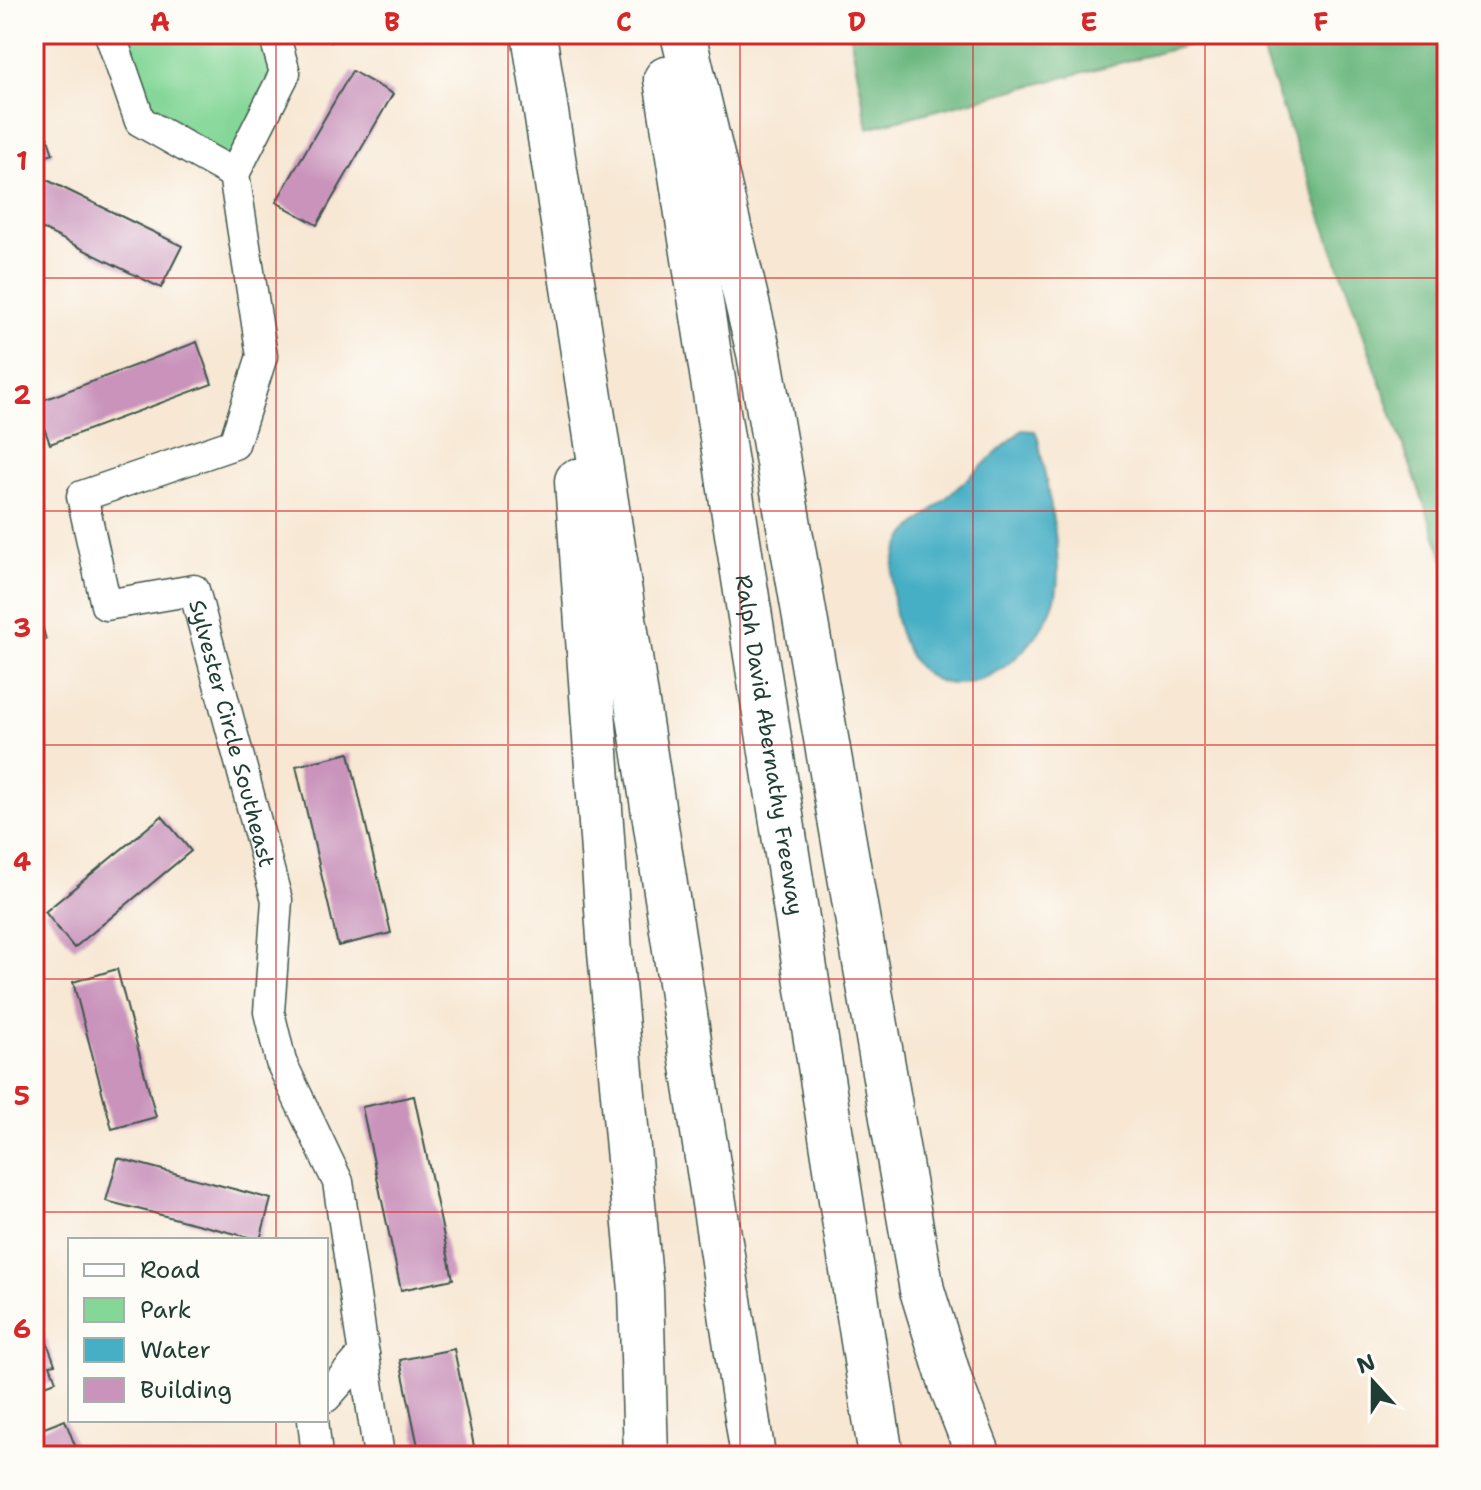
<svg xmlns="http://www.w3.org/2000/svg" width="1481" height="1490" viewBox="0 0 1481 1490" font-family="'Shantell Sans',sans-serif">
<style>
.green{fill:#85d798;stroke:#528a66;stroke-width:2}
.forest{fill:#6cb880;stroke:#467a5a;stroke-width:2}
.water{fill:#46afc5;stroke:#32767c;stroke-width:2}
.building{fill:#c993bb}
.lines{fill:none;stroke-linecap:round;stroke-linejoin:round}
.minor-casing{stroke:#3f564c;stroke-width:33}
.motorway-casing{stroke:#3f564c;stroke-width:47}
.minor{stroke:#fff;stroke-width:30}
.motorway{stroke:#fff;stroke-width:44}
.grid{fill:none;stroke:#d62828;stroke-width:2;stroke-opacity:0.55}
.labels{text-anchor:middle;stroke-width:7;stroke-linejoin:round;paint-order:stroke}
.street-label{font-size:22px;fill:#1f3d34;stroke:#fdfcf7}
.neatline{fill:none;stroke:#d62828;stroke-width:3}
.grid-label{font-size:26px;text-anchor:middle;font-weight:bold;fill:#d62828}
</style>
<rect width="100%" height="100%" fill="#fdfcf7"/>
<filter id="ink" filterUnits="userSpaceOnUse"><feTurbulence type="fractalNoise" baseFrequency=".0125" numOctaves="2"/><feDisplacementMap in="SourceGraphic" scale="16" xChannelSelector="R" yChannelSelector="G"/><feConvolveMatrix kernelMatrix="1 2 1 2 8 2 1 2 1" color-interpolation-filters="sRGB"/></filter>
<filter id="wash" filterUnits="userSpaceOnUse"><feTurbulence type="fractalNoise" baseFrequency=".006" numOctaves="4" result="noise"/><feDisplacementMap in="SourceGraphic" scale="32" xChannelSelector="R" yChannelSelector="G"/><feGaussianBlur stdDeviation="1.8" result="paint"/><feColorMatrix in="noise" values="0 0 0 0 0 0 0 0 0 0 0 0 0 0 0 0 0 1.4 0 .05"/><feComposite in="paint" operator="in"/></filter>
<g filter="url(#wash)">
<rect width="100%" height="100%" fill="#f7e7d3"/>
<path class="green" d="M119 34H265L277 74 228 161 147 116Z"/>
<path class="forest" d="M850 34H1231L868 128Z
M1256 34H1447V568Z"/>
<path class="water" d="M1022 430 1035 431 1038 438C1045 480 1064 555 1056 595 1046 640 984 702 934 679 897 662 885 589 896 554 898 547 904 539 907 533Z"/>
<g id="blocks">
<path class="building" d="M329 34H353L331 42Z
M352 71 393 94 317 225 276 202Z
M34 98 53 154 34 160Z
M47 180 182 246 161 288 34 225V206Z
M197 342 212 384 50 444 35 403Z
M34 594 46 640 34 643Z
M349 753 391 933 338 946 296 766Z
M162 816 191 851 74 948 45 912Z
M117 969 156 1117 112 1129 73 982Z
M414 1096 453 1279 401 1290 362 1107Z
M118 1158 271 1199 260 1240 106 1201Z
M43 1332 55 1364 50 1365 56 1381 34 1389V1336Z
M454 1349 476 1456H420L400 1360Z
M65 1420 79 1456H34V1432Z"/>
</g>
</g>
<g filter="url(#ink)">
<use href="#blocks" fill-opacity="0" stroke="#3f564c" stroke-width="2"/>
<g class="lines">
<defs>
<g id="minor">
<path d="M110 34 140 121 234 174"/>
<path id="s1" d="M274 34 285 73 234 174 262 356 234 444 82 496 106 605 194 590 277 900 269 1012 281 1062 338 1182 379 1456"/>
<path d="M326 1397 364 1354"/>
<path d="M313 1420 317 1456"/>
</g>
<g id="motorway">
<path d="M534 34 753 1456"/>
<path d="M683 34 759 353 922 1290 952 1387 979 1456"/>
<path id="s2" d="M666 79 881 1456"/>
<path d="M577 481 610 952 641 1290 646 1456"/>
</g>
</defs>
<use href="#minor" class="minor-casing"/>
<use href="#motorway" class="motorway-casing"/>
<use href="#minor" class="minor"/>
<use href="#motorway" class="motorway"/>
</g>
</g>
<path class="grid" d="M276 34V1240M508 34V1456M740 34V1456M973 34V1456M1205 34V1456M34 278H1447M34 511H1447M34 745H1447M34 979H1447M34 1212H1447M276 1420V1456"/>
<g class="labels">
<g class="street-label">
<text dy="8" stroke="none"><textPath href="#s1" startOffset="940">Sylvester Circle Southeast</textPath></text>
<text dy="8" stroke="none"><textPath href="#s2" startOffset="674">Ralph David Abernathy Freeway</textPath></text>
</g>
</g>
<rect width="1481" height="1490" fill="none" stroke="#fdfcf7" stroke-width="88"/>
<rect x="68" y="1238" width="260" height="184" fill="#fdfcf7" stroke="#a4b0a9" stroke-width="2"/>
<rect x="84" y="1264" width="40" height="12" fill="#ffffff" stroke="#a4b0a9" stroke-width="2"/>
<text x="140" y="1278" font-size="24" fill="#1f3d34">Road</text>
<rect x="84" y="1298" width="40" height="24" fill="#85d798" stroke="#a4b0a9" stroke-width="2"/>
<text x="140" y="1318" font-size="24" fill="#1f3d34">Park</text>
<rect x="84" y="1338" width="40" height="24" fill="#46afc5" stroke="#a4b0a9" stroke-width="2"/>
<text x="140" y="1358" font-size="24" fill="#1f3d34">Water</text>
<rect x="84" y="1378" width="40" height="24" fill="#c993bb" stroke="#a4b0a9" stroke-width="2"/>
<text x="140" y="1398" font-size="24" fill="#1f3d34">Building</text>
<g transform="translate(1373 1382) rotate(339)" stroke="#fdfcf7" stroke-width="6" paint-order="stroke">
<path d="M0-6L14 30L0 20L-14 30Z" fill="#1f3d34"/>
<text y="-12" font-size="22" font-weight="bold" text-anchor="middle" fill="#1f3d34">N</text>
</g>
<rect x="44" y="44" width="1393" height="1402" class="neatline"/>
<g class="grid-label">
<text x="160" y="31">A</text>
<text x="392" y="31">B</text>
<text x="624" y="31">C</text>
<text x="857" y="31">D</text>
<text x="1089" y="31">E</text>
<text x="1321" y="31">F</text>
<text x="22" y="170">1</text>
<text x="22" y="404">2</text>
<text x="22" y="637">3</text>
<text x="22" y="871">4</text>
<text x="22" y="1105">5</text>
<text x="22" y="1338">6</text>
</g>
</svg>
